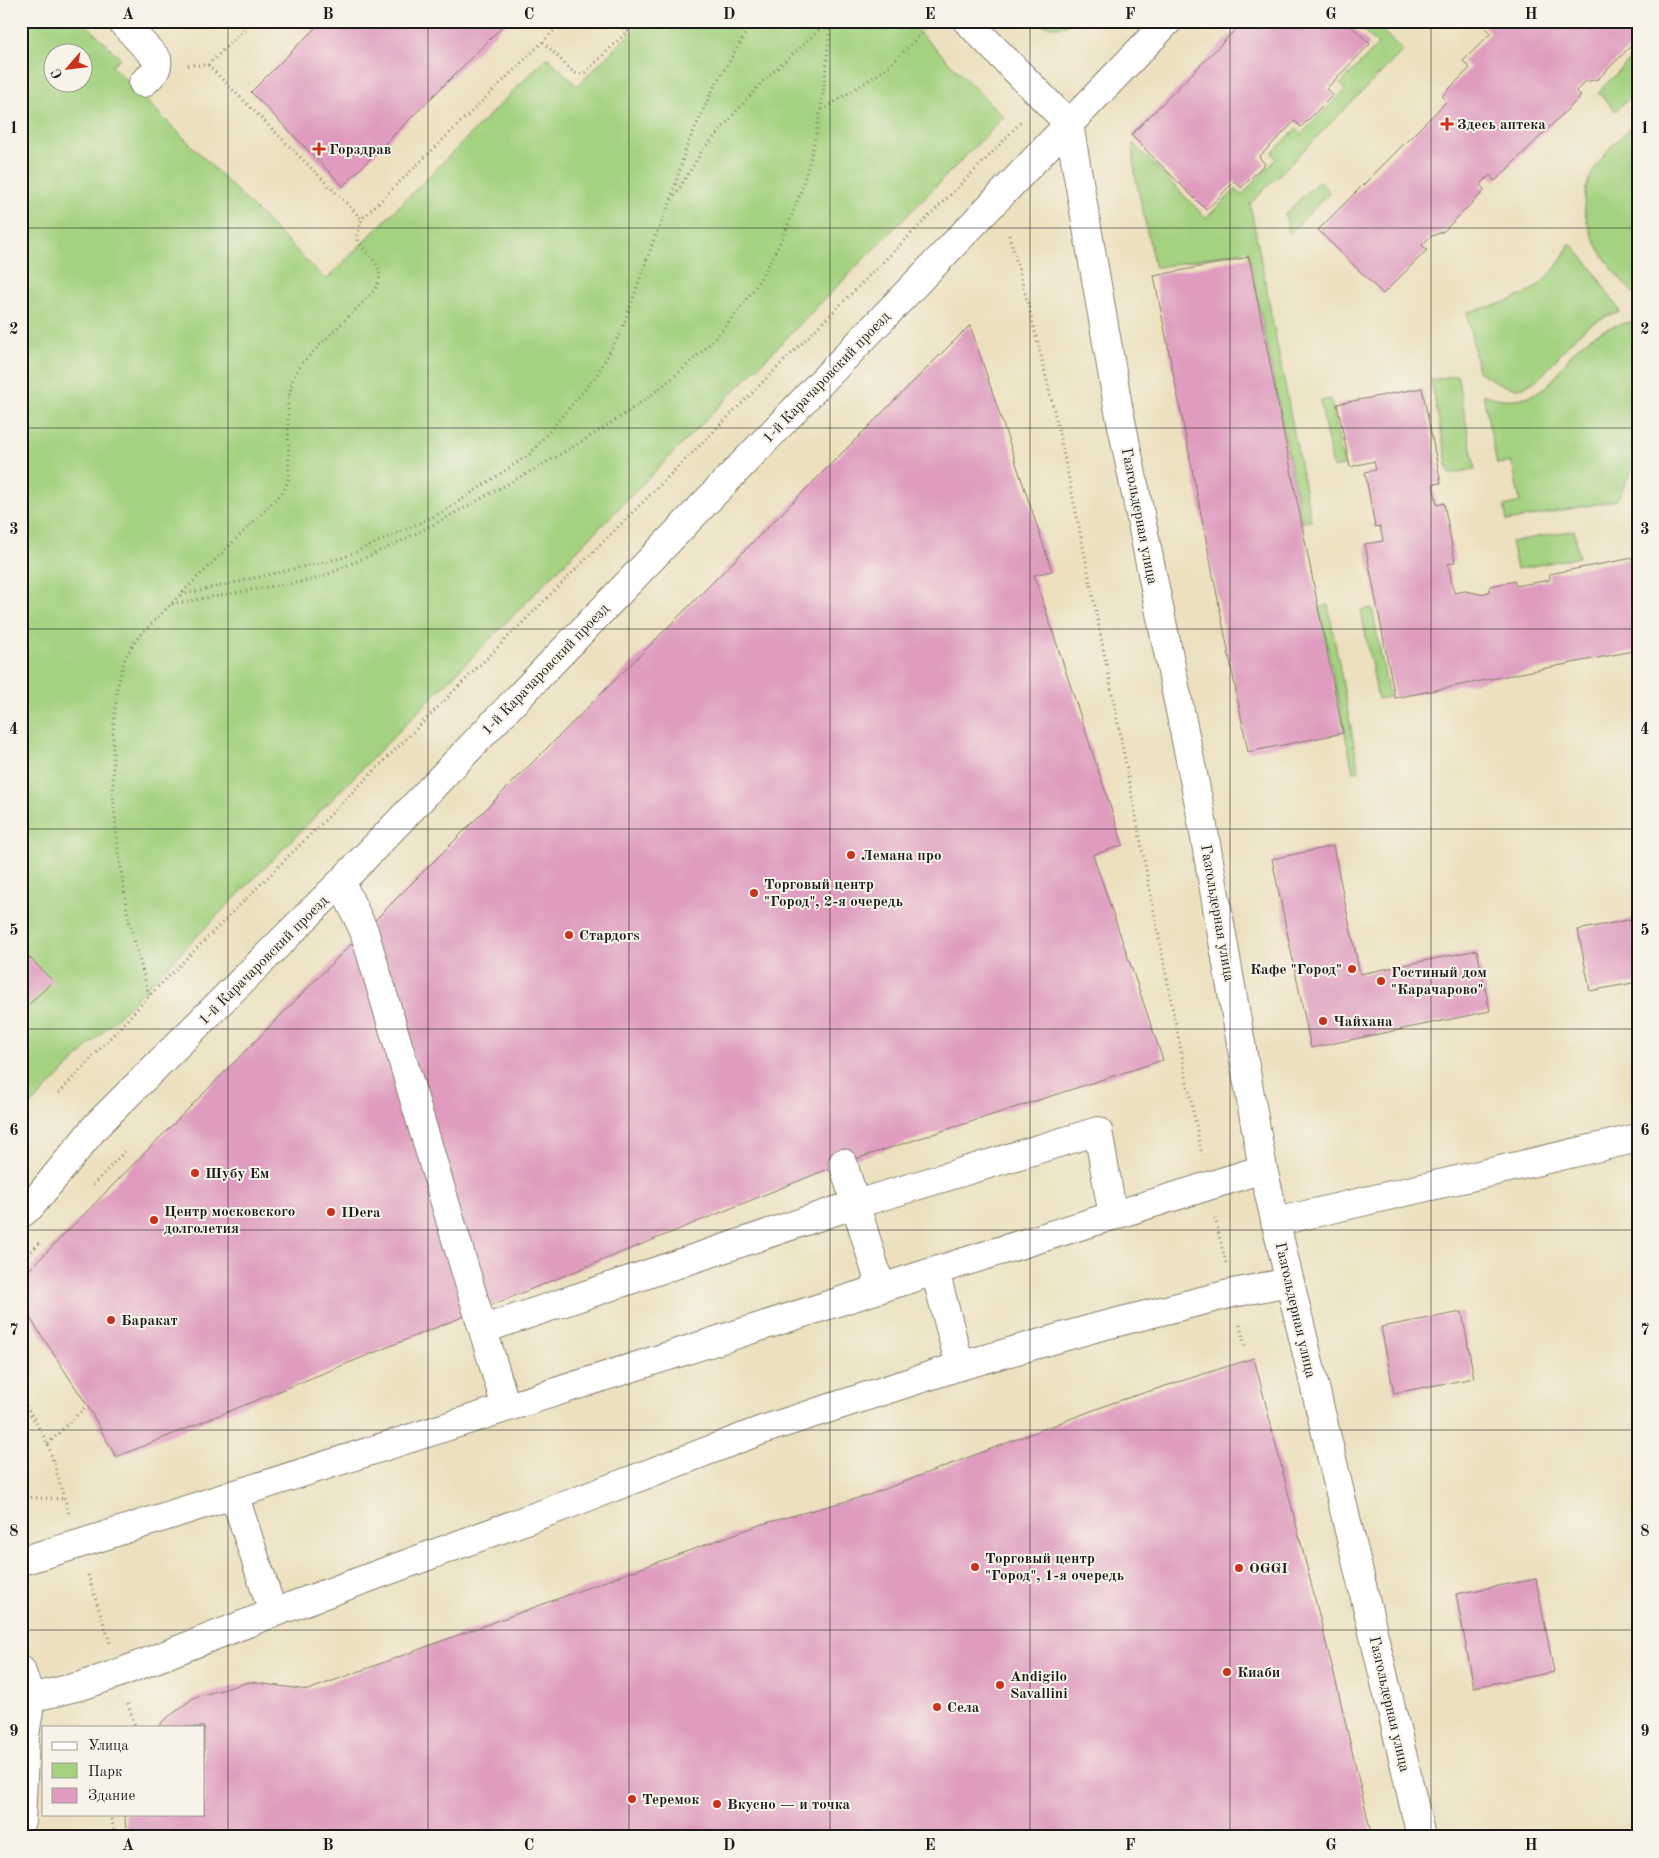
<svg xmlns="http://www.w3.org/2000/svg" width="1659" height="1858" viewBox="0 0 1659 1858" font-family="'Old Standard TT',serif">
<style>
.green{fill:#a4d280;stroke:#60774e;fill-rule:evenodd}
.building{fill:#df9cbf}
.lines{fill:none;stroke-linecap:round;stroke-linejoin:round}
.minor-casing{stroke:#847e6d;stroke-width:30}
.path{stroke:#847e6d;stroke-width:3;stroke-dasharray:1 4;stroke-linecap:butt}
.minor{stroke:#fff;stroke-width:28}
.grid{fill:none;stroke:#1c1c1c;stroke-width:1;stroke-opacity:0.55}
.poi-dot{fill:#c8321e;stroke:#f7f3e8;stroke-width:2}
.labels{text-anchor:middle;stroke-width:4;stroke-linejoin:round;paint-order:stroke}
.poi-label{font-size:15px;font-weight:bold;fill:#1c1c1c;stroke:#f7f3e8;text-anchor:start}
.street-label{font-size:15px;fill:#1c1c1c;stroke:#f7f3e8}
.neatline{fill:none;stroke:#1c1c1c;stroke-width:2}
.grid-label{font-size:16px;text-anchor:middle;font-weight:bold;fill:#1c1c1c}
</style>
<rect width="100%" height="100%" fill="#f7f3e8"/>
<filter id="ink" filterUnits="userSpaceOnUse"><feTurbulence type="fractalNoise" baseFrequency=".02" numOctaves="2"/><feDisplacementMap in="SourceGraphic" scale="10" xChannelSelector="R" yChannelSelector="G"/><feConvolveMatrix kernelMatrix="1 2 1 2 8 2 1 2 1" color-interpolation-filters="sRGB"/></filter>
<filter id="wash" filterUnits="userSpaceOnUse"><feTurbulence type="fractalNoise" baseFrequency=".0096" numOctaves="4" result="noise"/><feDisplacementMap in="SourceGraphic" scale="20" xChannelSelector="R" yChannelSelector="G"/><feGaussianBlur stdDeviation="1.12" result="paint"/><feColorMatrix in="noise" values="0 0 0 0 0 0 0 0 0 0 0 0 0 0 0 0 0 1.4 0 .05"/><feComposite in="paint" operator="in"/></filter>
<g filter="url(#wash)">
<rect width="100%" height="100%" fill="#ece0be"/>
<path class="green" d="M21 21H83L120 58 112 66 326 280 547 57 577 86 642 21H908L1004 117 21 1115ZM52 52H82V82H52Z
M1032 21H1073C1061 31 1046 26 1032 21Z
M1354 21H1373L1403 51 1250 204 1311 521 1302 523 1248 250 1155 268 1135 175 1133 143 1206 218 1236 189 1242 195 1276 159 1272 153 1296 129 1301 134 1345 90 1340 84 1378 45Z
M1638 52V89L1616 111 1598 92Z
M1638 120V298C1614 274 1579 231 1585 194 1589 166 1618 139 1638 120Z
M1319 181 1330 192 1289 234 1285 214Z
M1570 243 1591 267 1620 312C1603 317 1589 324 1576 336 1560 351 1539 389 1516 388 1503 388 1489 377 1478 371L1467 312C1517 301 1547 292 1570 243Z
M1633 322 1638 340V456L1635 464 1617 500 1507 521 1504 506 1520 502 1512 462 1497 464 1483 394C1510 405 1537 399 1556 376 1563 366 1569 356 1577 348 1593 334 1612 324 1633 322Z
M1457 375 1475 469 1449 474 1431 380Z
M1331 399 1344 466 1333 468 1320 401Z
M1574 530 1579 557 1517 569 1511 542Z
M1328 605 1359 771 1353 772 1319 607Z
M1372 608 1389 697 1378 699 1361 610Z"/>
<g id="blocks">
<path class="building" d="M322 21H508L343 186 251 92Z
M1244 21H1346L1370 44 1326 89 1333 95 1301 127 1295 121 1259 157 1265 164 1241 188 1235 181 1206 210 1131 135Z
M1489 21H1638V39L1598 79 1585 82 1576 91 1581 96 1495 181 1490 175 1480 185 1485 190 1444 231 1430 237 1422 245 1427 250 1383 294 1318 230 1447 101 1442 96 1470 68 1463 61 1491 33 1484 26Z
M1249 257 1343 733 1248 752 1154 276Z
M970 325 1052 571 1034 575 1123 845 1093 855 1163 1060 843 1163 116 1457 87 1405 21 1304V1278L364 931Z
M1422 388 1441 483 1433 484 1437 505 1444 503 1455 562 1448 564 1454 593 1465 591 1480 594 1489 592 1490 586 1515 581V586L1550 580 1549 574 1633 558 1638 559V650L1395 698 1365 544 1383 541 1380 526 1375 527 1365 472 1376 470 1374 461 1350 467 1337 404Z
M1333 846 1360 974 1477 950 1490 1011 1311 1048 1272 859Z
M1638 918V982L1590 991 1578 930Z
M21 949 53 981 21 1012Z
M1462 1312 1474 1378 1394 1393 1381 1327Z
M1254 1358 1336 1682 1372 1837H126L125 1814H204V1727H159L163 1721 195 1697 250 1682 308 1690 762 1524 869 1495 1115 1402Z
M1536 1579 1554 1672 1474 1687 1456 1594Z"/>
</g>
</g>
<g filter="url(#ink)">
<use href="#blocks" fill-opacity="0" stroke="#847e6d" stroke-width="1"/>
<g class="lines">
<defs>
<path id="minor" d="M121 21 157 59C159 70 151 76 143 83
M967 21 1069 124
M1069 124 1118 406 1199 804 1263 1169 1404 1762 1421 1837
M341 882 364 931 506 1407
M843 1163 881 1288
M21 1214 31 1206 96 1126 341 882 1168 21
M1275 1222 1638 1138
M935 1271 960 1366
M484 1329 856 1204 1098 1131 1113 1216
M234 1494 273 1613
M21 1561 79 1544 935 1271 1263 1169
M21 1670 31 1698 25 1735 21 1821
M21 1698H31L84 1685 119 1673 273 1613 572 1503 762 1430 960 1366 1098 1327 1233 1293 1289 1282"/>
</defs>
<use href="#minor" class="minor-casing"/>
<path class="path" d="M616 21 627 32
M1023 21 1028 26
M543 42 574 73 580 74 585 73 638 21
M188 65H208L252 21
M208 65 362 219
M822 110 877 75 891 64 930 25
M671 199 687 145 714 87 753 21
M1009 235C1045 360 1072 489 1097 617 1133 796 1165 976 1202 1155
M181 595 345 557 443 512 530 454 596 376 621 332 653 242 668 207 702 151 763 81 829 21
M172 604C204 598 236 593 267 587 283 585 299 583 315 579 327 576 339 569 350 564 389 548 426 529 462 509 578 445 704 383 770 262 811 188 825 104 830 21
M149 995 128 917 118 849 113 794V735L117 688 125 658 138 637 283 492 289 478 288 401 293 378 302 363 375 290C390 262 364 259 357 236L362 219 564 21
M59 1093 149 996 988 157 1021 122
M93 1185 125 1151
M1215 1218 1226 1263
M21 1262 40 1242
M1240 1325 1245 1348
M21 1397 48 1444 69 1514
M48 1444 87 1405
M21 1497 65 1499
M88 1575 110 1643
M128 1704 134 1724 133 1727
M110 1814 116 1837"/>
<use href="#minor" class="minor"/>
</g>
</g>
<path class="grid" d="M228 21V1837M428 21V1837M629 21V1837M830 21V1837M1030 21V1837M1230 21V1837M1431 21V1837M21 228H1638M21 428H1638M21 629H1638M21 829H1638M21 1029H1638M21 1230H1638M21 1430H1638M21 1630H1638"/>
<g class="poi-dot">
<path d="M1444.5 116.5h5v5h5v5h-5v5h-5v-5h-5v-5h5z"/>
<path d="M316.5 141.5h5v5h5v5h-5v5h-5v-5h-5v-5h5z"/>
<circle cx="851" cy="855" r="5"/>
<circle cx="754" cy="893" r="5"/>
<circle cx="569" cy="935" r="5"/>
<circle cx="1352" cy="969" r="5"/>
<circle cx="1381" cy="981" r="5"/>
<circle cx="1323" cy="1021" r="5"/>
<circle cx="195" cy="1173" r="5"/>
<circle cx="331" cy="1212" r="5"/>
<circle cx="154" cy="1220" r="5"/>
<circle cx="111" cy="1320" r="5"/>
<circle cx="975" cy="1567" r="5"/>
<circle cx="1239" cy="1568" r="5"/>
<circle cx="1227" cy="1672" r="5"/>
<circle cx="1000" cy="1685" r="5"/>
<circle cx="937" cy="1707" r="5"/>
<circle cx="632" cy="1799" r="5"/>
<circle cx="717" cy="1804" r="5"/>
</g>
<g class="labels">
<g class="poi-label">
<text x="1457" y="129">Здесь аптека</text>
<text x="329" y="154">Горздрав</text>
<text x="861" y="860">Лемана про</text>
<text x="764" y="889">Торговый центр<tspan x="764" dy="17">"Город", 2-я очередь</tspan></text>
<text x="579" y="940">Стардогs</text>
<text x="1342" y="974" text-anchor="end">Кафе "Город"</text>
<text x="1391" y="977">Гостиный дом<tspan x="1391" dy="17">"Карачарово"</tspan></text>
<text x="1333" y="1026">Чайхана</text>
<text x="205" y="1178">Шубу Ем</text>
<text x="164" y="1216">Центр московского<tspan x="164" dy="17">долголетия</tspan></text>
<text x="341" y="1217">IDera</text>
<text x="121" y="1325">Баракат</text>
<text x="985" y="1563">Торговый центр<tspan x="985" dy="17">"Город", 1-я очередь</tspan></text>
<text x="1249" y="1573">OGGI</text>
<text x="1237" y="1677">Киаби</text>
<text x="1010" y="1681">Andigilo<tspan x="1010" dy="17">Savallini</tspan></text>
<text x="947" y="1712">Села</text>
<text x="642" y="1804">Теремок</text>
<text x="727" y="1809">Вкусно — и точка</text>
</g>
<g class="street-label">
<text transform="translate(826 377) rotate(-46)" y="5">1-й Карачаровский проезд</text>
<text transform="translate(1140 516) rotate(79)" y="5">Газгольдерная улица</text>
<text transform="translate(545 669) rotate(-46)" y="5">1-й Карачаровский проезд</text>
<text transform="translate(1218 913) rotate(80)" y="5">Газгольдерная улица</text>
<text transform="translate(263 960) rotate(-45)" y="5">1-й Карачаровский проезд</text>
<text transform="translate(1296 1310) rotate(77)" y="5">Газгольдерная улица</text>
<text transform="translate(1390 1704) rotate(77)" y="5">Газгольдерная улица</text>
</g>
</g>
<rect width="1659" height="1858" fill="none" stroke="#f7f3e8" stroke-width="55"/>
<rect x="42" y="1726" width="162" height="90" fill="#f7f3e8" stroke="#9f9d96"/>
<rect x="52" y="1742" width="25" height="8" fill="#ffffff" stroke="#9f9d96"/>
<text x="88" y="1750" font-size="15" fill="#1c1c1c">Улица</text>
<rect x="52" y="1763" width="25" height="15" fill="#a4d280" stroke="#9f9d96"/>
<text x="88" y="1776" font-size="15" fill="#1c1c1c">Парк</text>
<rect x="52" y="1788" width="25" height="15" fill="#df9cbf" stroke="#9f9d96"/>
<text x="88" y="1800" font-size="15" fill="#1c1c1c">Здание</text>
<g transform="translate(68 68) rotate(242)"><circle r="24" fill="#f7f3e8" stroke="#9f9d96"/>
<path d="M0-4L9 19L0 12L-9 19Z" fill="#c8321e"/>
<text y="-8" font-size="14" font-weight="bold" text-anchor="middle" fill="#1c1c1c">С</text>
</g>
<rect x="28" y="28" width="1604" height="1802" class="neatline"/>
<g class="grid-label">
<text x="128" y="19">A</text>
<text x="328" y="19">B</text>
<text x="529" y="19">C</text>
<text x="729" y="19">D</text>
<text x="930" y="19">E</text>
<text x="1130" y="19">F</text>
<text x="1331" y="19">G</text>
<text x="1531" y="19">H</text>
<text x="14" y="133">1</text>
<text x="1645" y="133">1</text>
<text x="14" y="334">2</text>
<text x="1645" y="334">2</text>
<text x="14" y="534">3</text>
<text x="1645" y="534">3</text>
<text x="14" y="734">4</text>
<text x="1645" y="734">4</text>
<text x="14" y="935">5</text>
<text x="1645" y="935">5</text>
<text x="14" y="1135">6</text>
<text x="1645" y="1135">6</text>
<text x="14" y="1335">7</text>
<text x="1645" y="1335">7</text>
<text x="14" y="1536">8</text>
<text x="1645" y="1536">8</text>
<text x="14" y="1736">9</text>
<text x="1645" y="1736">9</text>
<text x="128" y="1850">A</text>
<text x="328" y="1850">B</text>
<text x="529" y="1850">C</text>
<text x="729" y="1850">D</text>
<text x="930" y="1850">E</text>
<text x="1130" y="1850">F</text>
<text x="1331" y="1850">G</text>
<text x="1531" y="1850">H</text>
</g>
</svg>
